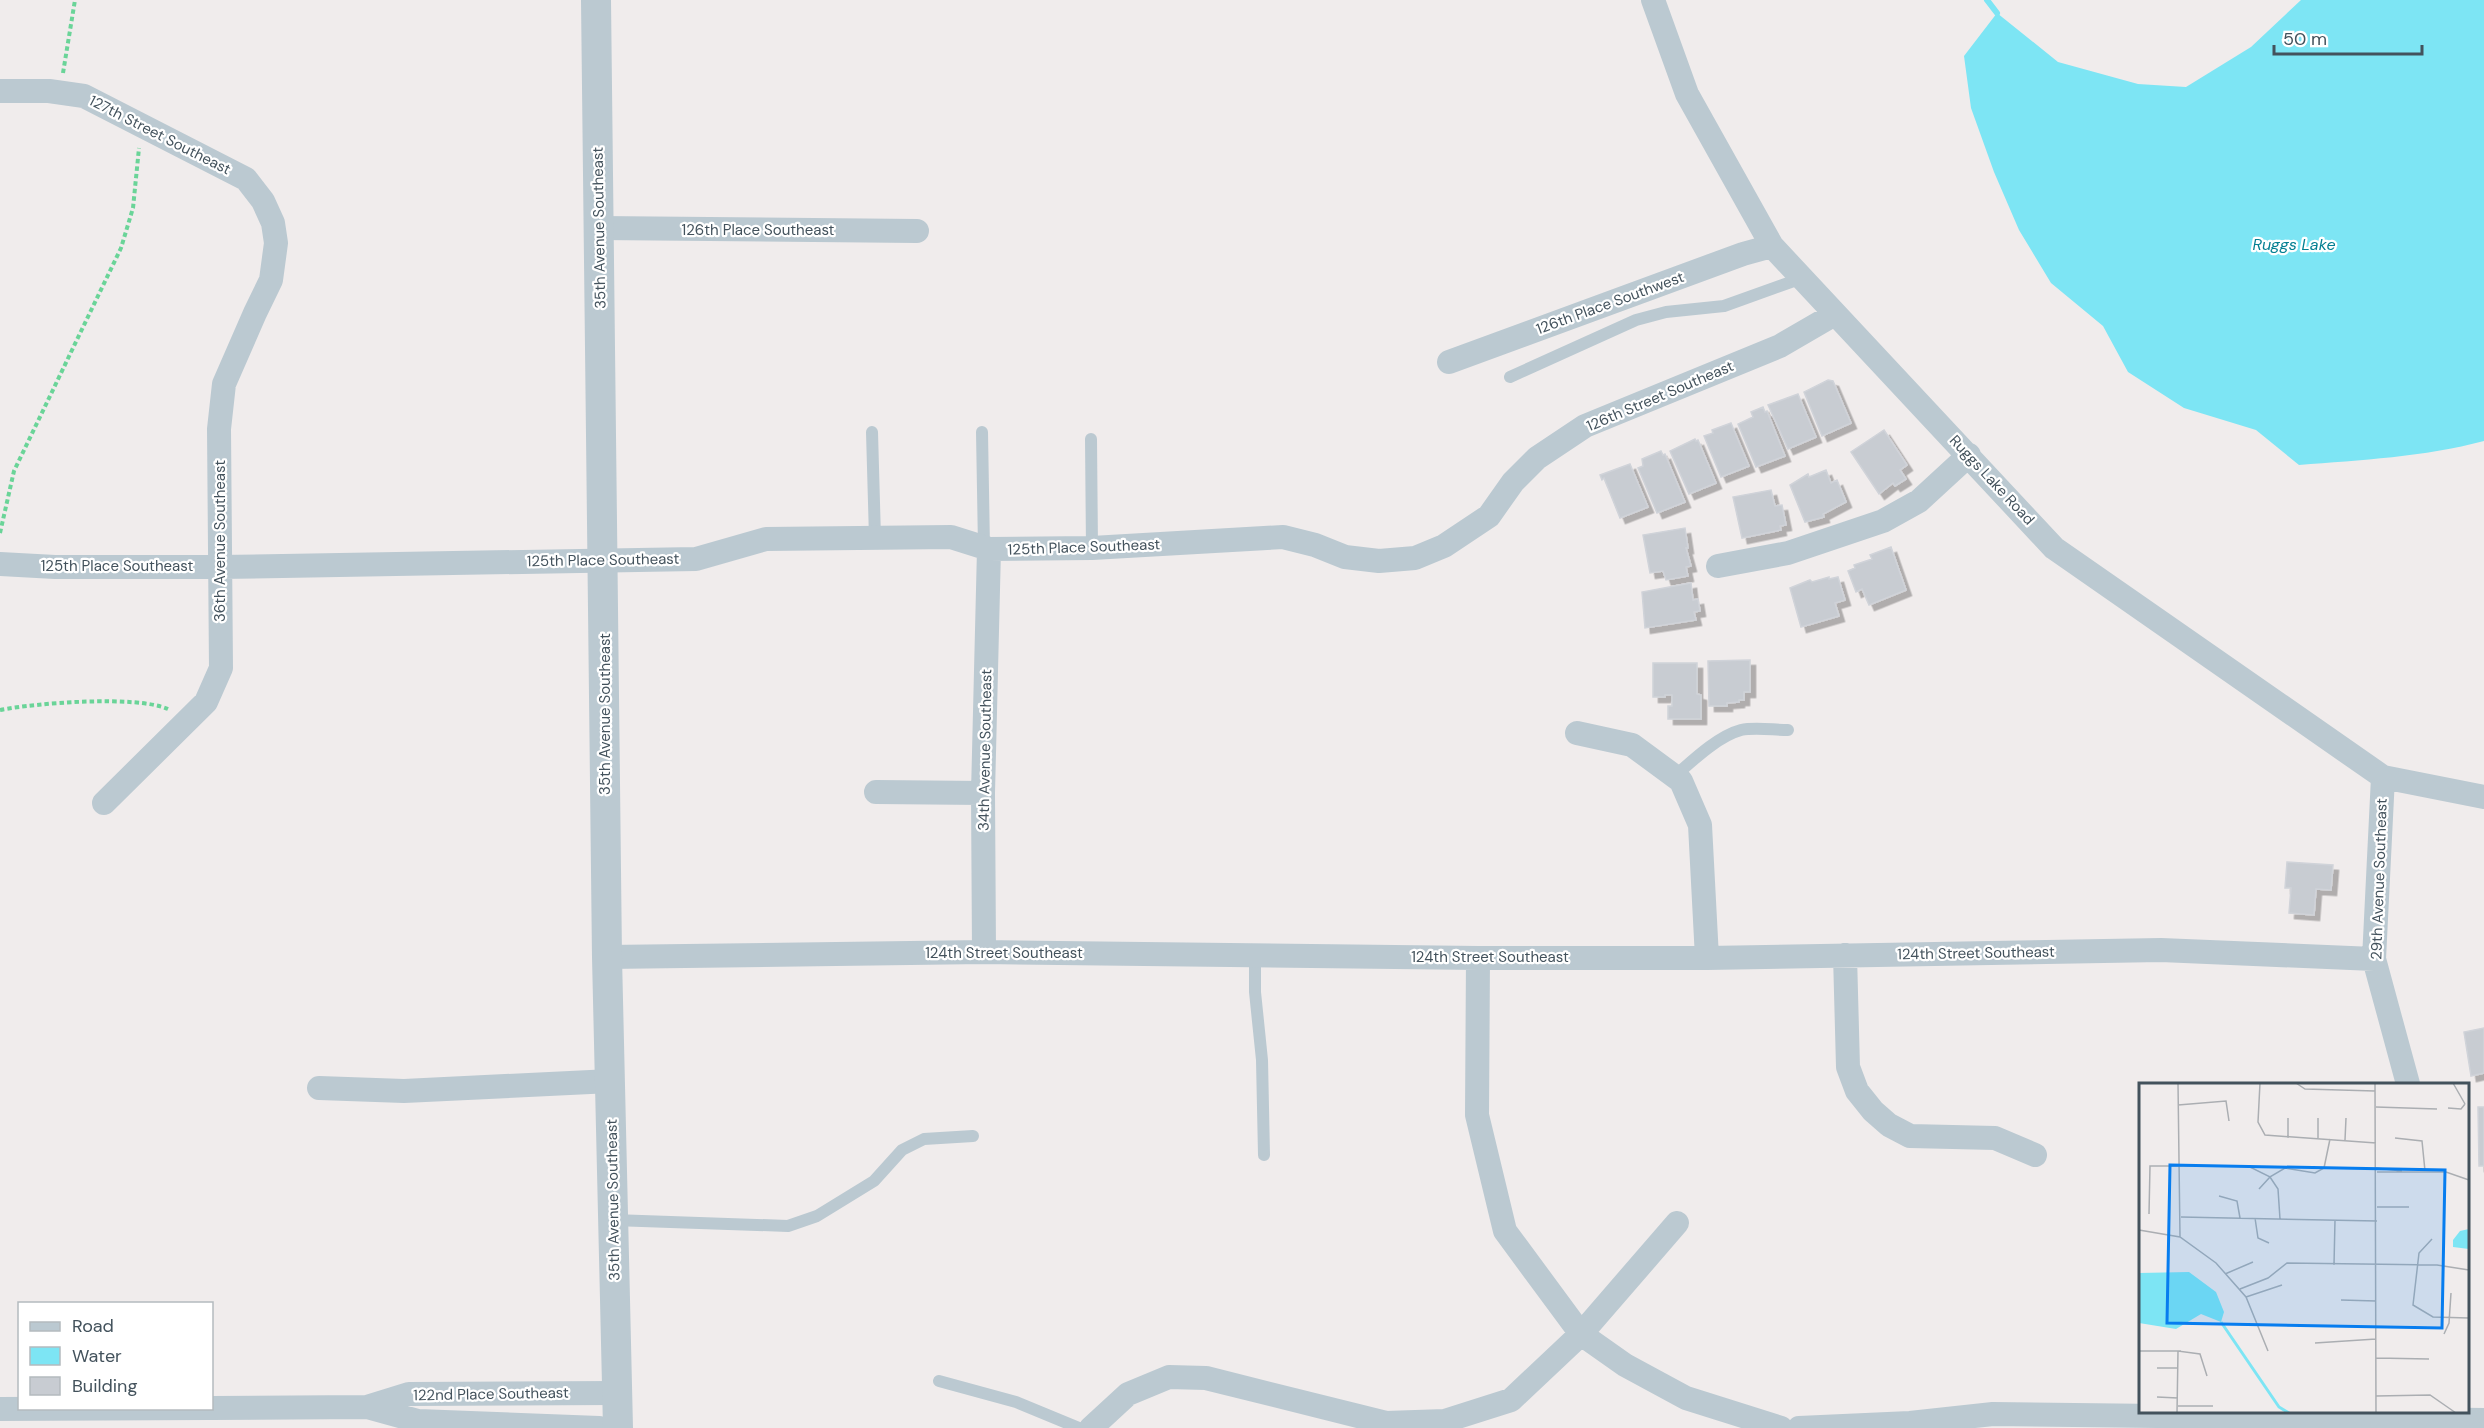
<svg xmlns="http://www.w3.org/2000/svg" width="2484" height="1428" viewBox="0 0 2484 1428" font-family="'DM Sans',sans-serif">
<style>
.water{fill:#7de5f4}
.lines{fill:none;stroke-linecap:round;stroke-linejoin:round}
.stream{stroke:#7de5f4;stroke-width:6}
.building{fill:#c8ccd2;stroke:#d0d3d9;stroke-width:1.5;filter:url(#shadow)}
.path{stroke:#6ad498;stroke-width:4;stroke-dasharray:4.5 3;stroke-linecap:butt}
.service{stroke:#bbc9d1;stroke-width:12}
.minor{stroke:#bbc9d1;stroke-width:24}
.tertiary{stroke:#bbc9d1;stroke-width:30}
.labels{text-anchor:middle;stroke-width:4.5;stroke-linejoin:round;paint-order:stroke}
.street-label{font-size:15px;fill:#43525c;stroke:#fff}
.water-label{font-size:16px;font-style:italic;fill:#037f92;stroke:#fff}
.inset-river{fill:none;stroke:#7de5f4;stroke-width:3}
.inset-road{fill:none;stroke:#abaeb2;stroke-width:1.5}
.view{fill:#077def;fill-opacity:0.15;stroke:#077def;stroke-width:3}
.inset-edge{fill:none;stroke:#43525c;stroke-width:3}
</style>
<defs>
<filter id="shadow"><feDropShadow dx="5.5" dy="5.5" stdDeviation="0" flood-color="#0004"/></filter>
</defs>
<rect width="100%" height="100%" fill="#f0ecec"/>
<path class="water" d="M2301 0H2484V441C2424 457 2361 460 2299 465L2256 430 2184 408 2128 372 2103 326 2051 283 2019 230 1994 172 1971 108 1964 56 1997 13 2058 62 2138 84 2186 87 2251 47Z"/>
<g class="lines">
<path class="stream" d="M1987 0 1997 13"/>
</g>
<path class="building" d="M1828 380 1833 381 1851 423 1822 436 1804 392Z
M1798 394 1816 437 1788 449 1768 405Z
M1763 407 1765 412 1767 411 1785 456 1756 467 1738 424 1753 417 1751 412Z
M1731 423 1749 466 1721 477 1704 436 1713 433 1712 430Z
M1884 430 1907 465 1900 470 1906 479 1895 486 1893 483 1879 494 1851 452Z
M1695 439 1696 441 1698 440 1716 483 1689 494 1670 451Z
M1661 451 1663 455 1665 454 1685 502 1657 513 1638 468 1643 466 1642 459Z
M1630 464 1648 507 1620 518 1604 478 1602 480 1600 475Z
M1826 470 1831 483 1837 480 1846 502 1823 514 1824 517 1805 522 1790 485 1808 474 1809 477Z
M1771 490 1775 506 1782 505 1786 525 1780 526 1781 530 1742 538 1733 497Z
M1685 528 1688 548H1686L1691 566 1686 567 1688 576 1666 580 1663 571 1650 573 1643 535Z
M1891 547 1906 590 1869 605 1862 589 1856 592 1848 571 1855 568 1854 565 1872 559 1870 555Z
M1829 577V579L1838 577 1845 600 1835 603 1839 616 1801 627 1790 588 1810 580 1812 582Z
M1691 583 1693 600 1698 599 1700 611 1694 612 1696 620 1645 628 1642 592Z
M1750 660V692H1744V700H1739V702L1727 703V706H1709L1708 661Z
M1653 663H1697V694L1701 695V719H1668V706H1672V695H1665V697H1653Z
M2287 862 2333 865 2331 890 2316 889 2314 915 2289 913 2291 888H2285Z
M2484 1028V1073L2471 1076 2464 1032Z
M2478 1107H2484V1166H2479Z"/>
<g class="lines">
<path class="path" d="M63 73 75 0
M0 533 14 471 121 248 133 208 139 148
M0 710C36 703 136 695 168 709"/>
<path class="service" d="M1510 377 1636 320 1666 312 1724 306 1802 278
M872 432 875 538
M982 432 984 548
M1091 439 1092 548
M1675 776C1692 761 1718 736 1741 730 1755 727 1773 730 1788 730
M1255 955V992L1262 1060 1264 1155
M613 1220 788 1226 817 1216 874 1181 902 1150 924 1139 973 1136
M939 1381 1016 1402 1079 1428"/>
<path class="minor" d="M1653 0 1687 94 1772 246 2054 548 2383 777 2484 797
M0 91H49L84 96 246 179 263 201 273 223 276 243 271 280 255 313 224 384 219 429 221 668 206 702 104 803
M599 228 917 231
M1449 362 1743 254 1772 246
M0 564 55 567H219L696 559 766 539 951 537 989 549 1092 548 1283 537 1315 545 1345 557 1379 561 1415 558 1444 546 1489 516 1513 482 1537 458 1585 426 1780 346 1835 314
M1718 566 1788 553 1883 521 1919 501 1969 455
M1577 733 1632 745 1681 781 1700 825 1707 958
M2383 777 2374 959 2408 1084
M876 792 983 793
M984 952 983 793 989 549
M1845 955 1848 1067 1857 1091 1873 1111 1889 1125 1910 1136 1995 1138 2035 1155
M607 957 984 952 1478 958H1707L2161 950 2374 959
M1478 958 1477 1115 1505 1231 1581 1334 1677 1223
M319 1088 404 1091 611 1081
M367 1407 418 1421 599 1428
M212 1408 367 1407 409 1394 616 1393
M0 1409 208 1408
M1091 1428 1128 1394 1169 1377 1206 1378 1386 1423 1445 1421 1511 1400 1581 1334 1625 1365 1686 1398 1781 1428
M1799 1428 1910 1423 1993 1414 2484 1420"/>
<path class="tertiary" d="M596 0 607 957 618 1428"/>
</g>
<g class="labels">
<g class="street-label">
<text transform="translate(160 135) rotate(27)" y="5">127th Street Southeast</text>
<text transform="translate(599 228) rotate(-91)" y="5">35th Avenue Southeast</text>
<text x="758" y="235">126th Place Southeast</text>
<text transform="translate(1610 303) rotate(-20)" y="5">126th Place Southwest</text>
<text transform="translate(1660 396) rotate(-23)" y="5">126th Street Southeast</text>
<text transform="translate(1992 480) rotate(47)" y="5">Ruggs Lake Road</text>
<text transform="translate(220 541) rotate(-90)" y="5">36th Avenue Southeast</text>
<text transform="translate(1084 547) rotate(-2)" y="5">125th Place Southeast</text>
<text transform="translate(603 560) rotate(-1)" y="5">125th Place Southeast</text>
<text x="117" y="571">125th Place Southeast</text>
<text transform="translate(605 714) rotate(-90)" y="5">35th Avenue Southeast</text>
<text transform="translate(985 750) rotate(-89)" y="5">34th Avenue Southeast</text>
<text transform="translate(2379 879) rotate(-88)" y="5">29th Avenue Southeast</text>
<text x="1004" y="958">124th Street Southeast</text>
<text transform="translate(1976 953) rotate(-1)" y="5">124th Street Southeast</text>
<text x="1490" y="962">124th Street Southeast</text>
<text transform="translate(613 1200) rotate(-91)" y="5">35th Avenue Southeast</text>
<text transform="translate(491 1394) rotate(-1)" y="5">122nd Place Southeast</text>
</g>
<g class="water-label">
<text x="2294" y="250">Ruggs Lake</text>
</g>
</g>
<g transform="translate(2139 1083)">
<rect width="330" height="330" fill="#f0ecec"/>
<path d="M330 146V166L314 164V157L321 148ZM50 189 77 209 85 229 82 239 62 231 37 246 0 240V190Z" fill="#7de5f4"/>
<path class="inset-river" d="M82 239 140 324 150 330"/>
<path class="inset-road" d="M39 0 41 154M121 0 119 39 126 52 237 60M157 0 166 6 236 8M236 0 237 330M314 0 326 21M39 22 87 18 90 38M237 24 298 26M309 25 322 26 326 21M149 35V55M179 55V35M256 55 283 58 286 88M206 57 207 35M237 85 263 88M238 89H307L330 97M120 106 131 94 139 106 141 136M80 113 98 118 101 135M238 124H270M10 131 11 83H109L131 94 146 85 176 90 185 85 191 56M42 134 238 138M116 135 119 155 130 160M0 147 41 154 77 180 107 214 129 268M293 156 280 170 274 222 294 234 330 235M195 182 196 137M86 191 114 179M101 206 129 195 148 180 298 182 330 187M107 214 143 202M202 217 237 218M305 251 310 240 312 210M176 260 237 256M0 268H42M237 275 290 276M18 285H39M237 313 291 312 317 330M18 314 39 315M39 323H74M38 330 39 268 61 271 68 293"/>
<path class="view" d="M31 82 306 87 303 245 28 240Z"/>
<rect width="330" height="330" class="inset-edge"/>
</g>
<rect x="18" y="1302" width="195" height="108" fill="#ffffff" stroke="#b4babe" stroke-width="1.5"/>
<rect x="30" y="1322" width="30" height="9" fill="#bbc9d1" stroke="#b4babe" stroke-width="1.5"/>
<text x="72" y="1332" font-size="18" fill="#43525c">Road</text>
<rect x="30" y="1347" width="30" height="18" fill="#7de5f4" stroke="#b4babe" stroke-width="1.5"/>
<text x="72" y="1362" font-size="18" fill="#43525c">Water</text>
<rect x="30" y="1377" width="30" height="18" fill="#c8ccd2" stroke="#b4babe" stroke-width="1.5"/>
<text x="72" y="1392" font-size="18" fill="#43525c">Building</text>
<path d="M2274 45v9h148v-9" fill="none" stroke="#43525c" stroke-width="3"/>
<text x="2283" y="45" font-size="18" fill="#43525c" stroke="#ffffff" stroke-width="4.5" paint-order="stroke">50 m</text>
</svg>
